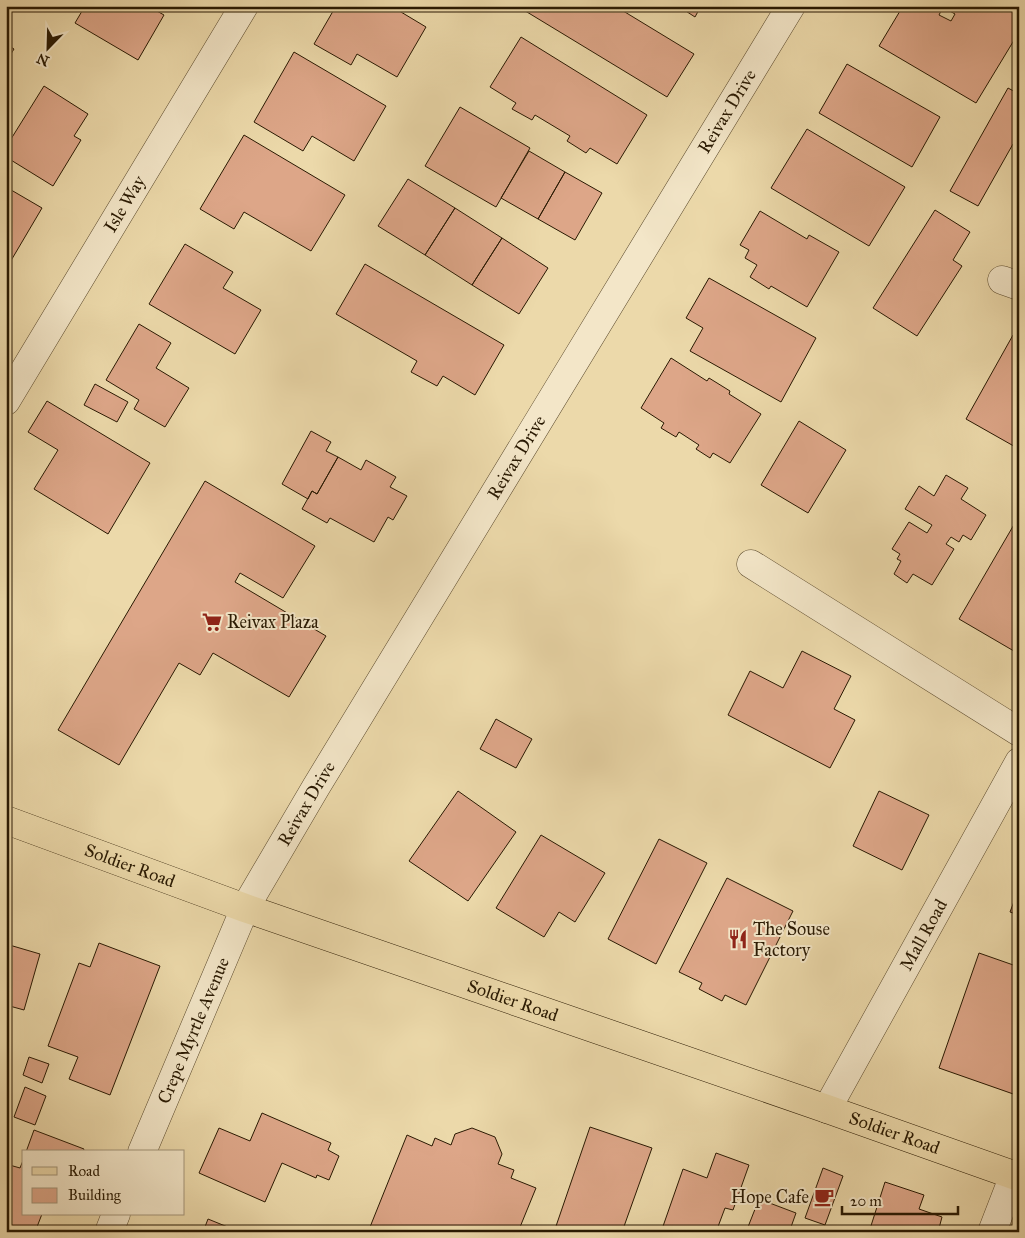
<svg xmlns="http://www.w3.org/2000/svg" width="1025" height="1238" viewBox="0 0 1025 1238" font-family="'IM FELL Great Primer',serif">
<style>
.building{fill:#dda688;stroke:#291902}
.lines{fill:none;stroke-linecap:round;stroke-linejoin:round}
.minor-casing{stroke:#5a492c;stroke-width:29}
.major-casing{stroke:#291902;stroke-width:29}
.minor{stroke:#f3e6c8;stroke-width:28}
.major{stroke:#ecd9aa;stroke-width:28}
.labels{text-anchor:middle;stroke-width:4;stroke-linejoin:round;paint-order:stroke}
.street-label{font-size:18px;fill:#291902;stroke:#f3e6c8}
.poi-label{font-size:18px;fill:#291902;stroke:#f3e6c8;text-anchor:start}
</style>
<rect width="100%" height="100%" fill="#ecd9aa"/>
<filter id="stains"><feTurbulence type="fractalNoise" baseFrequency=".004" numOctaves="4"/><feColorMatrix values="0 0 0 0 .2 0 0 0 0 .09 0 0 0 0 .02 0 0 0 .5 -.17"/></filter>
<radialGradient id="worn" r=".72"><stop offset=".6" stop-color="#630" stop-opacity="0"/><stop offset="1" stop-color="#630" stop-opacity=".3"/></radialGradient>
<path class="building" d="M85 6H148L164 15 138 60 75 23Z
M336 6H391L426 27 397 77 357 54 351 65 314 44Z
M523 6H615L694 54 667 97 522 9Z
M678 6H701L695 17Z
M903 6H937L942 9 939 15 951 21 955 14 948 10 950 6H1019V32L976 103 879 46Z
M521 37 647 115 617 164 590 148 586 153 567 141 570 136 535 115 532 120 512 109 516 103 490 87Z
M6 44 14 49 6 62Z
M294 52 386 106 354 161 312 136 303 151 254 122Z
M847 64 940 117 912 167 819 113Z
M44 86 88 114 74 136 81 140 53 186 6 157V147Z
M1008 88 1019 94V148L1013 144 978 206 950 191Z
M460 107 530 148 496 207 425 166Z
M807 129 905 187 869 246 771 188Z
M244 135 345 195 311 251 244 212 234 229 200 209Z
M529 151 565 172 538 219 501 198Z
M565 172 602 193 575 240 538 219Z
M408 179 455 208 425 255 378 226Z
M6 187 42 208 9 264 6 262Z
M455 208 502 238 472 285 425 255Z
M935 210 970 232 953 260 962 266 917 336 873 308Z
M760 211 807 239 809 235 839 252 807 307 771 286 769 289 750 277 757 265 745 258 749 250 740 245Z
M502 238 548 268 519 314 472 285Z
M185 244 233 272 223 288 261 310 235 354 149 304Z
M365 264 504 345 475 395 443 376 437 386 411 372 417 361 336 314Z
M709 278 816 338 781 402 690 351 703 328 686 318Z
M139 324 171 343 156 368 189 388 165 427 134 409 139 400 106 380Z
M1013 335 1019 338V449L966 419Z
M671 358 707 381 709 378 730 391 729 394 761 414 730 463 713 453 710 458 696 449 699 445 679 432 676 437 661 428 664 423 641 408Z
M95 384 128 402 117 422 84 405Z
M47 401 150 463 108 534 34 489 58 450 28 432Z
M799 421 846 450 808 513 761 485Z
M311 431 331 442 326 451 338 457 317 494 312 491 308 499 282 484Z
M338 457 361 470 366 460 396 477 390 487 407 496 393 520 388 517 374 542 330 518 327 523 302 509 312 491 317 494Z
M946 475 968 488 961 499 986 515 971 540 963 535 959 542 951 537 946 544 954 549 932 585 913 574 907 583 894 574 901 561 897 559 900 554 892 549 909 522 927 533 932 525 905 509 919 486 934 496Z
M205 481 315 546 283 598 240 573 235 582 326 636 289 697 213 653 200 675 179 663 119 765 58 730Z
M1019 516V654L959 619Z
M802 651 851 676 834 709 855 720 830 768 728 715 750 671 783 688Z
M496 719 532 739 516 768 480 749Z
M458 791 516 832 468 901 409 861Z
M879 791 929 815 902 870 853 846Z
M541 835 605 873 575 922 559 912 544 937 496 908Z
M659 839 707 863 656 964 608 939Z
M727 878 793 911 746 1005 725 995 722 1001 699 989 702 983 679 972Z
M1018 891H1019V915L1010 912Z
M99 943 160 966 110 1095 69 1079 78 1057 48 1046 79 963 90 967Z
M6 944 40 954 24 1010 6 1005Z
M979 953 1019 967V1096L939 1068Z
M29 1057 49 1064 42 1083 23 1075Z
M25 1087 46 1096 35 1125 14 1117Z
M262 1113 331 1143 328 1150 339 1156 329 1180 317 1175 316 1178 282 1163 265 1202 199 1173 219 1128 250 1141Z
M590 1127 652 1148 622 1232H554Z
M472 1128 495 1137 502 1154 498 1164 514 1170 511 1178 536 1188 518 1232H368L407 1135 432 1146 435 1138 451 1145 455 1134Z
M34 1130 84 1149 83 1152H26Z
M716 1153 749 1165 733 1210 725 1208 716 1232H661L683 1169 707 1178Z
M24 1158V1214H42L35 1232H22L6 1226V1164L20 1168Z
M823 1168 843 1176 825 1225 805 1218Z
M885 1182 924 1195 919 1209 942 1217 938 1232H869Z
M759 1199 796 1213 791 1227 804 1232H746Z
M208 1219 240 1232H203Z"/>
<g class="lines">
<defs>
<g id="minor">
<path d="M1002 280 1019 286"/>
<path id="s1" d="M6 401 244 6"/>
<path d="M751 564 1019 732"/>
<path id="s2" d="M827 1109 1019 762"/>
<path id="s3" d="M142 1152 245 908 316 787 791 6"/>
<path d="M109 1232 116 1214"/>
<path d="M992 1232 1014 1175"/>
</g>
<g id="major">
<path id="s4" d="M6 820 245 908 827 1109 1019 1177"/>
</g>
</defs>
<use href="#minor" class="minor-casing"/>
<use href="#major" class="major-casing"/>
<use href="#minor" class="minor"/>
<use href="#major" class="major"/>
</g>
<defs>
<symbol id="supermarket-bare" viewBox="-9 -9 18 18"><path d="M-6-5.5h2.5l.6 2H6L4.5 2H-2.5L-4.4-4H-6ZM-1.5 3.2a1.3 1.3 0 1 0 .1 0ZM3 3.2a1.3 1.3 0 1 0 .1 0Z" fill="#8f2418" stroke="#f3e6c8" stroke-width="2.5" paint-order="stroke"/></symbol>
<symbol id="restaurant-bare" viewBox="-9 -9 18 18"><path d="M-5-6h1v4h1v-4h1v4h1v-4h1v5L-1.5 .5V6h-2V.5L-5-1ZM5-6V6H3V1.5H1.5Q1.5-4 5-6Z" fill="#8f2418" stroke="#f3e6c8" stroke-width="2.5" paint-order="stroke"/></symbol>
<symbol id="cafe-bare" viewBox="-9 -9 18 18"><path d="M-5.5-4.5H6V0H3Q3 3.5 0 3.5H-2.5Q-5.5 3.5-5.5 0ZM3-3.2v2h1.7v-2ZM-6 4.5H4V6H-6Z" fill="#8f2418" stroke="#f3e6c8" stroke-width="2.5" paint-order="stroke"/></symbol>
</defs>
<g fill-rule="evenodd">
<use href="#supermarket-bare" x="198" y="608" width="28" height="28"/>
<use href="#restaurant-bare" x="724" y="925" width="28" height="28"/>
<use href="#cafe-bare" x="810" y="1183" width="28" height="28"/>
</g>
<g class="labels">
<g class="street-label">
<text dy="6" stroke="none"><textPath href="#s3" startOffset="1196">Reivax Drive</textPath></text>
<text dy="6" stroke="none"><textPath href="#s1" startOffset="230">Isle Way</textPath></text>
<text dy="6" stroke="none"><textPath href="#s3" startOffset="791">Reivax Drive</textPath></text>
<text dy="6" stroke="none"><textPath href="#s3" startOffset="386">Reivax Drive</textPath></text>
<text dy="6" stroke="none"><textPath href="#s4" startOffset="132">Soldier Road</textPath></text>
<text dy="6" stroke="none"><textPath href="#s2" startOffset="199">Mall Road</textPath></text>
<text dy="6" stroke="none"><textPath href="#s4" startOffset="538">Soldier Road</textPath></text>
<text dy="6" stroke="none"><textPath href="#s3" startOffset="132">Crepe Myrtle Avenue</textPath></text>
<text dy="6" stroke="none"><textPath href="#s4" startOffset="942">Soldier Road</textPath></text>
</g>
<g class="poi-label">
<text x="227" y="628">Reivax Plaza</text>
<text x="753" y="935">The Souse<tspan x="753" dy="21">Factory</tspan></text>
<text x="809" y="1203" text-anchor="end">Hope Cafe</text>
</g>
</g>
<rect width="1025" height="1238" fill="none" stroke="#ecd9aa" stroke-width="25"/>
<rect x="8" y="8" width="1010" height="1223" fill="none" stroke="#291902" stroke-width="2.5"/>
<rect x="12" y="12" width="1000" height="1213" fill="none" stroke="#291902"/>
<rect x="22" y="1150" width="162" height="65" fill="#f3e6c8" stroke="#a29479"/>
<rect x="32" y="1167" width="25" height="8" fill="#ecd9aa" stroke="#a29479"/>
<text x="68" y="1176" font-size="15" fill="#291902">Road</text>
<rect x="32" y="1188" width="25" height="15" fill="#dda688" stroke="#a29479"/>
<text x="68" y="1200" font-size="15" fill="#291902">Building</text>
<g transform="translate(48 48) rotate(203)" stroke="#f3e6c8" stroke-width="4" paint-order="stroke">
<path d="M0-4L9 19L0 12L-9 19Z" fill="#291902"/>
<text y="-8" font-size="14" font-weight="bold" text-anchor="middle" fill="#291902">N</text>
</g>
<path d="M842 1206v8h116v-8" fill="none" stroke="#291902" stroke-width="2.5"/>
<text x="850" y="1206" font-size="15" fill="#291902" stroke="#f3e6c8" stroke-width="4" paint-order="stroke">20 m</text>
<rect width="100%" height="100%" filter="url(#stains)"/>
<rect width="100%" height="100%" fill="url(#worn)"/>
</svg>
